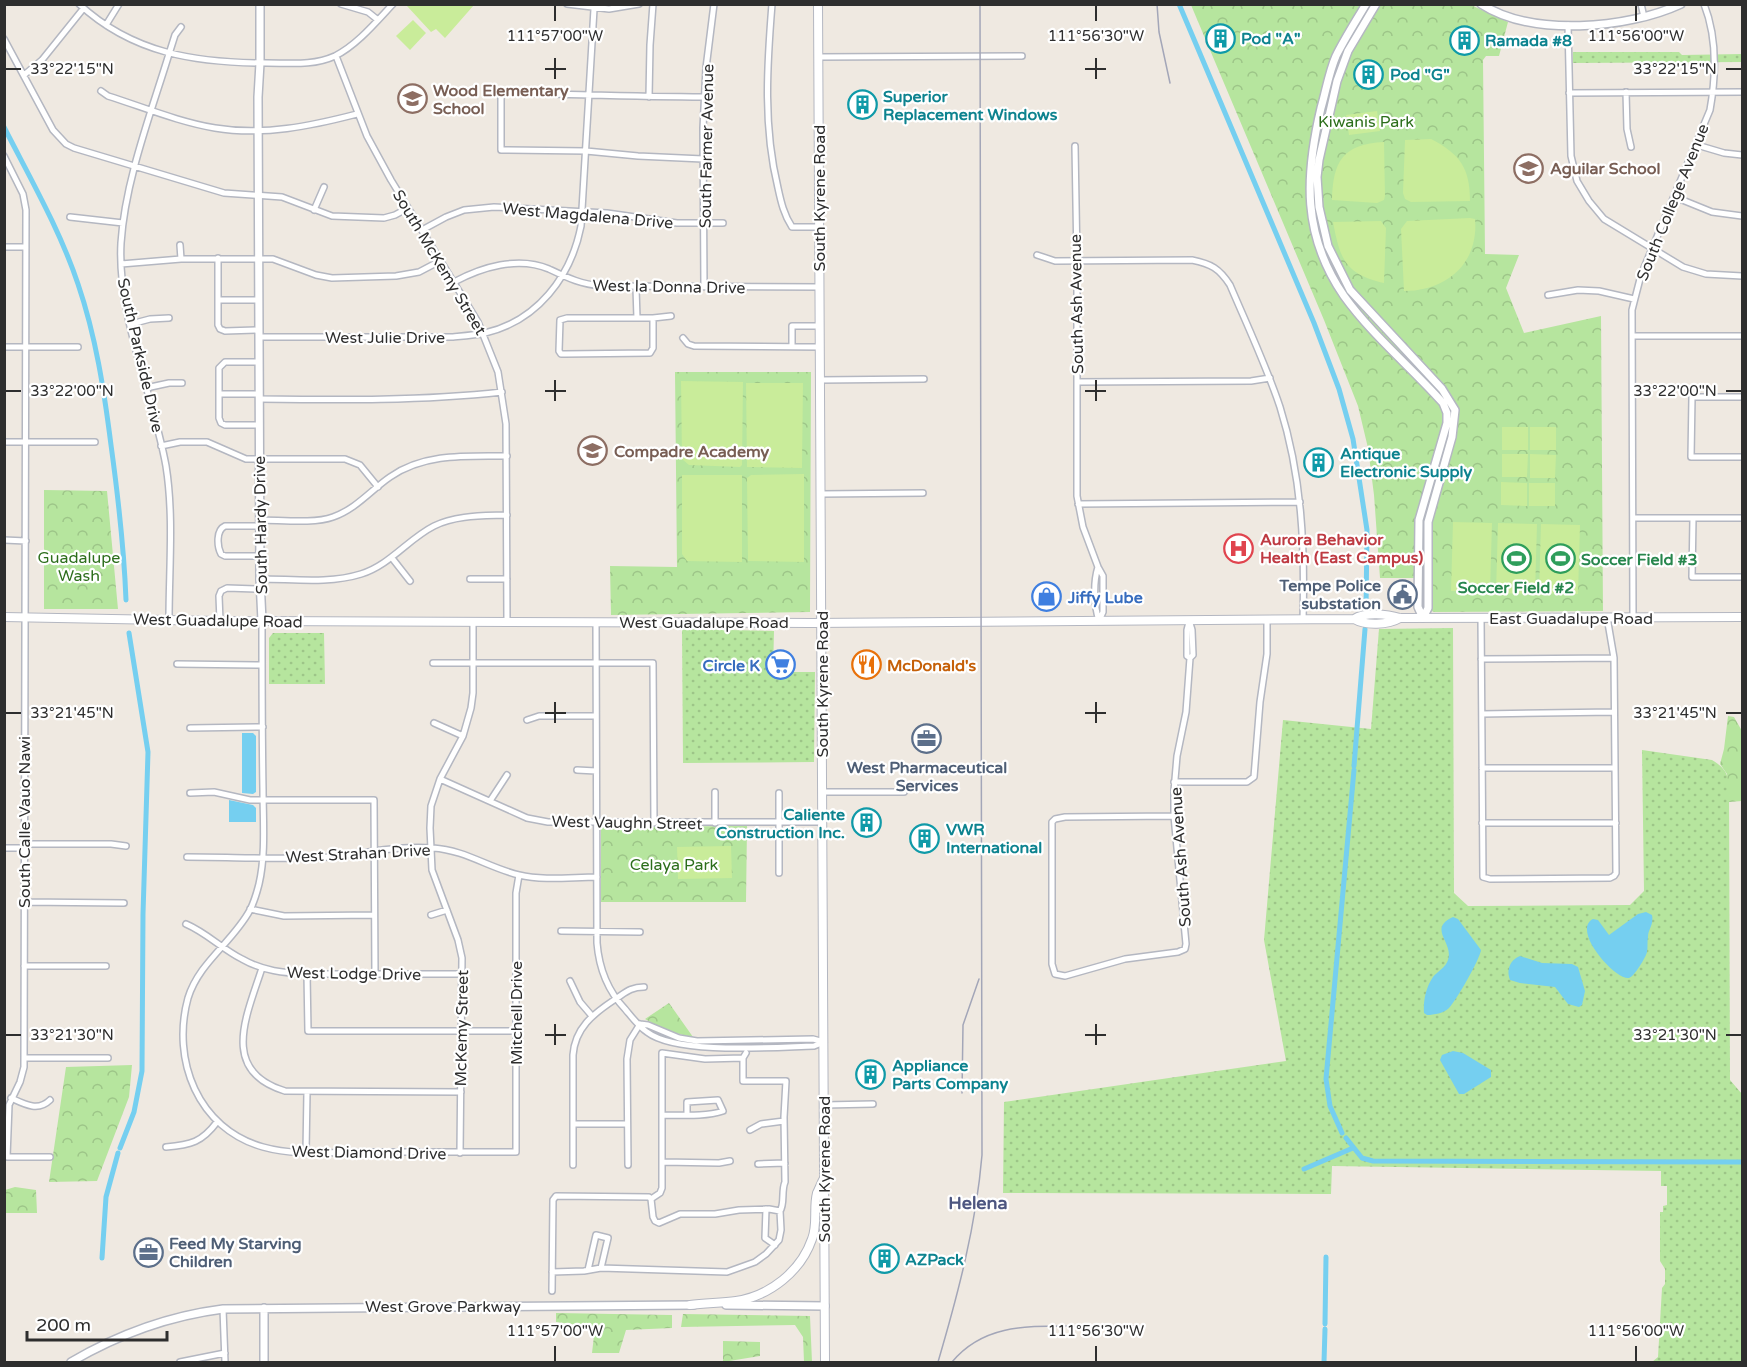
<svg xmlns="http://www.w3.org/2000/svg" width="1747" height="1367" viewBox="0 0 1747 1367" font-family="'Varela Round',sans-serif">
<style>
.grass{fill:url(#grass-dots)}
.park{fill:url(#park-crowns)}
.pitch{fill:#c9ec9a}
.water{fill:#75cff0}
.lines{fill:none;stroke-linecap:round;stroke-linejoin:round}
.canal{stroke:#75cff0;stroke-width:5}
.minor-casing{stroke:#b4b7c1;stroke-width:8}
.tertiary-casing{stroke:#b4b7c1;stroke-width:10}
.secondary-casing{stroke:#b4b7c1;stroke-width:10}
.minor{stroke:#fff;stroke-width:5}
.tertiary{stroke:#fff;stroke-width:7}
.secondary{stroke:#fff;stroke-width:8}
.rail{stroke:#a3a6b8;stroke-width:1.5}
.ticks{fill:none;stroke:#2e2e2e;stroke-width:2}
.labels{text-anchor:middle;stroke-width:4.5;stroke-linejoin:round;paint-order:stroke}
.culture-label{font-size:16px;font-weight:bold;fill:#0d838f;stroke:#fff;text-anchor:start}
.education-label{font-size:16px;font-weight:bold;fill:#785e54;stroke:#fff;text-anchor:start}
.park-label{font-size:16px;fill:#2c6e1b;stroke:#fff}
.street-label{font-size:16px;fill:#2e2e2e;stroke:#fff}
.health-label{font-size:16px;font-weight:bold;fill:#be3a42;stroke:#fff;text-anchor:start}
.leisure-label{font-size:16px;font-weight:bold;fill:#27864d;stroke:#fff;text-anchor:start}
.service-label{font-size:16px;font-weight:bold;fill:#4e5e75;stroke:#fff;text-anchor:end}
.shop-label{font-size:16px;font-weight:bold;fill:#366cbe;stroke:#fff;text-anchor:start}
.food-label{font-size:16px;font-weight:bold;fill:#c56008;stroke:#fff;text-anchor:start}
.neighbourhood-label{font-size:18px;font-weight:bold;fill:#4d5680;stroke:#fff}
.ticks-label{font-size:15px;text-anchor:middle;fill:#2e2e2e;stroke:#fff;stroke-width:4.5;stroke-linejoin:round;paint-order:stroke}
</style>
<defs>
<pattern id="grass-dots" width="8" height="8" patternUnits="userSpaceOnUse" patternTransform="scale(1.5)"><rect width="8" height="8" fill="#b6e59e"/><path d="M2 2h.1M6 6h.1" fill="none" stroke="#9dc588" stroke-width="1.8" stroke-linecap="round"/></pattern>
<pattern id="park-crowns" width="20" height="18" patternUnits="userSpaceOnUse" patternTransform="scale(1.5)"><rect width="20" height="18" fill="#b6e59e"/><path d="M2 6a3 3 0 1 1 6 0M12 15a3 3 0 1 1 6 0" fill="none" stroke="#9dc588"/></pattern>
</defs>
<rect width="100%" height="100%" fill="#efe9e1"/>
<path class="grass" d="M1573 52H1679L1682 55 1742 54V62L1573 63Z
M1453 628 1454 893 1468 906 1630 905 1644 891 1642 750 1712 760C1722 766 1727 771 1729 783L1730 1080 1742 1094V1362H1652L1658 1357 1662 1288 1665 1284V1269L1660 1261V1212H1663V1206L1667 1205V1186H1661V1171L1332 1166 1331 1194 1003 1193 1004 1102 1286 1061 1264 940 1283 720 1371 729 1379 629Z
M682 629 774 631 773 672H815L814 762 683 763Z
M273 633H324L325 684H269V638Z"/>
<path class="park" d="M1191 5H1471L1508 22 1499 56H1486L1483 60 1485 254 1519 255 1506 288 1524 333 1601 316 1603 611 1434 612 1430 610V578H1380L1374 495 1368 448 1358 406 1324 320Z
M675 372H811L810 612 611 615 610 566 677 567Z
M44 490 107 491 118 609H44Z
M1728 716 1734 717 1742 731V801L1729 802 1727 774 1720 764 1724 749Z
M747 826 746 902H601V827Z
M669 1003 693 1037C675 1034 661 1028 645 1019Z
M132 1065 129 1097 97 1181 49 1182 66 1067Z
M15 1187 36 1190 37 1213H5V1190Z
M556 1313 672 1315V1328L626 1330 619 1353H592L595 1327 556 1322Z
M683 1314 810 1316 812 1362H804L803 1337 795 1325 681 1327Z
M723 1341 760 1342V1356L723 1362Z"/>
<path class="pitch" d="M408 5V4L474 5 445 38 436 29 431 32 407 6Z
M413 20 426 33 410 50 396 36Z
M1377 111 1380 131 1349 135 1346 115Z
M1431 139C1460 154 1470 168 1470 201L1411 202 1405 199 1403 193 1405 140Z
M1384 142 1385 196 1384 200 1377 203 1332 200C1333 161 1343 144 1384 142Z
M1470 218 1475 219C1479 264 1446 291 1404 291L1401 229 1407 221Z
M1381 221 1386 228 1384 283C1345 274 1340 259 1333 222Z
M681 381 743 382 742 465 740 467 689 465 682 459Z
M746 383H803L802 468 747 467Z
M1502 427H1528V450H1502Z
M1530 427H1556V450H1530Z
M1502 454H1528L1527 477H1502Z
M1530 454 1556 455 1555 478H1530Z
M804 474V562L748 561 747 478 751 475Z
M682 475H742V562L687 561 682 554Z
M1501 482 1527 483V506L1501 505Z
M1529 483H1555V506H1529Z
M1453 522 1492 523 1490 592 1451 591Z
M1498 523 1537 524 1535 594 1496 593Z
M1541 524 1580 525 1578 594 1539 593Z
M731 846 732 878 678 879 677 847Z"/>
<path class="water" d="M242 733H253L256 736V792L253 794 242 793Z
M229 800 253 805 256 808V822H229Z
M1646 912 1652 915C1654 925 1648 929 1648 937 1647 942 1648 947 1647 952 1646 957 1634 977 1629 978 1615 980 1571 930 1593 919L1598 920 1609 935 1638 914Z
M1453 917 1458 919 1481 950C1480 959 1456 1001 1449 1008 1444 1013 1434 1015 1427 1015L1424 1013C1423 1001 1426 987 1433 977 1437 972 1446 967 1448 960 1454 942 1427 929 1453 917Z
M1520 956 1542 963 1572 964 1578 967 1585 991 1582 1005 1579 1007 1568 1004 1555 987 1520 983 1510 980C1506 970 1510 960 1520 956Z
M1453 1051 1463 1053 1491 1070V1077L1464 1094H1459L1440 1060 1442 1055Z"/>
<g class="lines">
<path class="canal" d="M1179 4 1314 323 1339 389 1353 439 1367 530 1366 610
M4 127C30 178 60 230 78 284 96 337 104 390 111 445 118 496 124 548 126 600
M1354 766 1365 629
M1342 1133 1330 1106 1326 1079 1354 770
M1346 1138 1362 1158 1373 1161 1742 1162
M120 1148 134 1112 142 1071 143 914 148 752 129 633
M1304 1169 1353 1148
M102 1258 106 1197 118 1153
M1325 1324 1326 1257
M1324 1362 1325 1329"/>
<defs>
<path id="minor" d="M79 4C133 54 197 63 267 63 290 63 313 66 335 56 357 45 376 22 393 4
M341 4 368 12 378 20
M567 4 609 9 639 4
M772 4C767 66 763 127 778 188 781 202 784 215 792 227H819
M1641 4 1644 17
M106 25 119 4
M1568 25 1571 156 1577 181 1589 201 1604 219 1683 267 1706 274 1742 276
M4 39 53 130 66 144 74 148 224 193 282 197 332 216 384 218 395 215 408 208
M336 56 367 136 391 180 478 322 498 372 506 424 507 622
M818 57 1022 56
M24 75 42 60 83 9
M101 91 108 96C143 107 179 122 215 128 263 136 311 126 357 114
M1626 92 1627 129 1631 147
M1569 93 1742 92
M649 97 650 45 653 4
M1697 145 1724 153 1742 155
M1075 146 1077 261V496L1083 527 1098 567 1103 576V612L1099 621
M4 156 23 194 26 210 24 1067 20 1082 9 1105 7 1157H50
M703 159 638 156 586 151 501 150V93C568 94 636 97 704 97
M1675 197 1712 212 1742 216
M314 210 324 187
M70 217 123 223
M422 230 446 217 464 210 494 207 607 213 677 223H723
M180 245 181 259
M4 247H26
M1037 255 1055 261 1192 260C1211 264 1219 268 1230 285 1247 325 1266 365 1280 407 1302 477 1305 547 1303 620
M218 258V325L220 329 225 331 259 330
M121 264 181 259H273L316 275 332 278 396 276 419 272 440 261
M454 282C482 267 518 256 549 269 568 278 580 284 602 286L820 287
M704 287 703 128 706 68 714 4
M636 288 637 318
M1548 295 1578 290 1599 291 1634 299
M219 300H259
M653 318V348L650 353 565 354H561L559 351 560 320 567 318H653L671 316
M131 324 150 319 169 318
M1632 336H1742
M259 337H453C463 336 475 335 485 333 537 321 571 277 581 226L594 9
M683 338 688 344 694 346 820 347
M792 346V326H820
M4 347H78
M259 362H225L219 368V418L221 423 225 425H259
M820 380 924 379
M1077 382 1251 381 1270 378
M146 388 169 383H182
M219 394H259
M1742 397H1692L1691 457H1742
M259 399C340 400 422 401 502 392
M4 442H95
M161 446 180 442H207L246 459H345L360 465 378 487
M821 494 923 493
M1078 504 1300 502
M1633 518H1742
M1693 518 1692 577H1742
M259 520C281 520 314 524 333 517 356 509 371 490 390 477 424 453 467 456 507 456
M259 526H225C216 530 217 546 221 554L225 556H260
M4 540 26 541
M392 558 410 581
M1098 567C1093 583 1094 605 1099 621
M260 579C293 579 329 584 361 574 390 565 408 539 434 526 456 515 483 516 507 515
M470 579H507
M1633 617 1632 310 1641 275 1710 110C1716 76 1717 37 1704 4
M1481 618 1483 877 1490 879 1610 878 1614 876 1616 873 1614 658 1607 617
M169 620C169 569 174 516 166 466 153 394 117 316 121 243 125 181 151 113 169 54L175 35 181 27
M220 621 219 596 221 591 227 588 260 589
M262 621C262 677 262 733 263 789 263 819 266 854 259 884 257 892 254 902 250 910 233 942 199 962 188 998 171 1060 198 1129 263 1147 295 1156 329 1152 362 1152 413 1152 465 1152 516 1152V893L519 875
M596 622 597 943C599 968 607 990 625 1009 631 1016 639 1027 647 1032 677 1055 775 1047 814 1046L824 1042
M1189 622 1187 630V656L1190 658
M1481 659 1614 658
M433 663H653L654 823
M177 664 262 665
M1482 714 1614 712
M527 720 539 716H596
M434 723 463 736
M190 728 263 727
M1482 768H1615
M577 770 596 771
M440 779 527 818 548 822H823
M1174 782H1247L1254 777 1260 702 1267 654V620
M715 792V823
M822 792H904
M190 793 214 792 250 800H374L375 975
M779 793V873
M490 801 507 775
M1174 816 1065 817 1055 819 1052 822V964L1055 974 1065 976 1125 959 1178 952 1185 949 1186 944 1174 816V791L1177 756 1186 712 1190 658 1193 655 1192 630 1189 620
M1482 823H1616
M24 844H111L126 846
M4 848H24
M187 857C234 857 282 860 329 857 364 854 397 845 433 848 465 850 489 868 519 875 544 881 572 877 597 877
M24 902 124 903
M250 909 284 916 374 915
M431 915 447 910
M186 924C207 933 222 949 242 959 263 971 284 973 307 974H463
M561 931 640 932
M24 966H106
M262 968C247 1015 219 1071 285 1091L461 1092
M307 974 308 1031H516
M570 981 580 1002 592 1016
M640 1024 648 1025 679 1038 697 1041 813 1039 824 1042
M24 1058H108
M11 1098C24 1104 38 1112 50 1100
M824 1105 873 1104
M663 1115C682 1115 705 1117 723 1111L718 1100 687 1102V1115
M573 1124H627
M750 1130 761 1124 784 1121
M166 1147C191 1145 202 1142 217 1122
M306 1152 307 1092
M460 1153 462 958 458 940 432 870 430 828 431 806 440 779 463 736 471 708 473 693V622
M663 1162 719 1163 730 1161
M758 1164 785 1163
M573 1165V1055C575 1028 593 1014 614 1000 625 993 630 987 644 987
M628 1165 627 1059 630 1040 640 1024
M651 1199 660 1193 662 1188V1053L705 1059 743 1058
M766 1209 765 1238 775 1245
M588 1270 596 1235 608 1238 601 1268
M552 1272 584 1271 601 1268 727 1272 755 1262 766 1254 779 1240 781 1230 780 1211C785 1204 781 1191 785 1182L784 1117 786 1081H743V1058L746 1053
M552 1291 553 1200 556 1196 649 1197 651 1199 653 1217 655 1221 659 1223 680 1214H715L739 1210 769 1209 780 1211
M223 1309 225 1362
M180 1362 225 1353"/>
<path id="tertiary" d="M260 4V63L258 97 260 579 262 621
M1366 4C1356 21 1345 38 1336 56 1329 72 1326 91 1321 108 1305 176 1302 235 1344 296 1372 335 1411 367 1443 403L1447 413V423L1419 520 1418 607 1423 618
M1376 4 1348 51 1337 81 1319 160 1317 177 1319 207 1328 246 1350 290 1442 389 1455 410 1452 437 1428 522V608L1423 618
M1481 4C1532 37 1627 29 1681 4
M726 1305 825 1306
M264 1308V1362
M71 1362C119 1334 168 1316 223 1309L694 1305"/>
<path id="secondary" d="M818 4 825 1362
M4 617 219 621 811 623 1354 619C1366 626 1388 625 1400 618
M1354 619C1365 612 1387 614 1400 618L1742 617
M690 1305C705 1303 721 1303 736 1301 770 1296 801 1271 812 1239 818 1224 813 1208 817 1193 819 1189 821 1184 823 1180"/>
</defs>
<use href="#minor" class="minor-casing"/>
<use href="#tertiary" class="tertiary-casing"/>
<use href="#secondary" class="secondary-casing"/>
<use href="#minor" class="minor"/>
<use href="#tertiary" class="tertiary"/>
<use href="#secondary" class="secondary"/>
<path class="rail" d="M1157 4 1159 32 1170 83
M962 1093 963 1025 979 979
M938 1362C958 1294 976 1226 982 1155L980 4
M952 1362C982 1326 1023 1326 1066 1326 1089 1326 1113 1326 1136 1326"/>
</g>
<path class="ticks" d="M555 6V21M1096 6V21M1636 6V21M555 58V79M1096 58V79M6 69H21M545 69H566M1085 69H1106M1726 69H1741M555 380V401M1096 380V401M6 391H21M545 391H566M1085 391H1106M1726 391H1741M555 702V723M1096 702V723M6 713H21M545 713H566M1085 713H1106M1726 713H1741M555 1024V1045M1096 1024V1045M6 1035H21M545 1035H566M1085 1035H1106M1726 1035H1741M555 1346V1361M1096 1346V1361M1636 1346V1361"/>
<defs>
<symbol id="building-ring" viewBox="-11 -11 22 22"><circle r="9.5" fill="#fff" stroke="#0f9aa8" stroke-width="1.5"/><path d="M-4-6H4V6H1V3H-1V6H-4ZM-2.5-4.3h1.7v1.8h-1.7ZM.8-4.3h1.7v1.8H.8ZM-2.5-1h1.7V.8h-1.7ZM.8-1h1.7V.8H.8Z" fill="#0f9aa8"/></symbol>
<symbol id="school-ring" viewBox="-11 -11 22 22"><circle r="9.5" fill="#fff" stroke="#8d6e63" stroke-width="1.5"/><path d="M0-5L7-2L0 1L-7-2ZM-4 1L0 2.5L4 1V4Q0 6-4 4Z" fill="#8d6e63"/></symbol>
<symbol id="hospital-ring" viewBox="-11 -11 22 22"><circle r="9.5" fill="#fff" stroke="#e0444e" stroke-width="1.5"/><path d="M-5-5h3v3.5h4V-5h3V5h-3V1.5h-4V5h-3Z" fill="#e0444e"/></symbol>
<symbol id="stadium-ring" viewBox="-11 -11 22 22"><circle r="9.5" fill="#fff" stroke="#2e9e5b" stroke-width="1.5"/><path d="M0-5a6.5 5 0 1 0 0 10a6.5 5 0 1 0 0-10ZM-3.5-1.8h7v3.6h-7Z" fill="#2e9e5b"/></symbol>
<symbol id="civic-ring" viewBox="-11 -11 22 22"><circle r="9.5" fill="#fff" stroke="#5c6f8a" stroke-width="1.5"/><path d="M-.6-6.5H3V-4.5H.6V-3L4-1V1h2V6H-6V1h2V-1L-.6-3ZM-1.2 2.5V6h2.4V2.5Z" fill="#5c6f8a"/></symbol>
<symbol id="shop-ring" viewBox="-11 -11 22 22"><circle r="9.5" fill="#fff" stroke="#3f7fe0" stroke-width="1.5"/><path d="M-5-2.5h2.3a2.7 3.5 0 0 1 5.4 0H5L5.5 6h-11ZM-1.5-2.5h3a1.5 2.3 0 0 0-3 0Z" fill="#3f7fe0"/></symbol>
<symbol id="supermarket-ring" viewBox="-11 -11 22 22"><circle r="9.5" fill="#fff" stroke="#3f7fe0" stroke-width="1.5"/><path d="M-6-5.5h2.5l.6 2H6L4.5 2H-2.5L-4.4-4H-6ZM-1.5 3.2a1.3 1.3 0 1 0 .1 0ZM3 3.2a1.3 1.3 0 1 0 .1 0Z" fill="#3f7fe0"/></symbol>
<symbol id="restaurant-ring" viewBox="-11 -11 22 22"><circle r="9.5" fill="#fff" stroke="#e8710a" stroke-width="1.5"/><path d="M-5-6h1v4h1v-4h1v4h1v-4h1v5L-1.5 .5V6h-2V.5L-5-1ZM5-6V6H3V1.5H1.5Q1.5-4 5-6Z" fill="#e8710a"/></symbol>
<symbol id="office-ring" viewBox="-11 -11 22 22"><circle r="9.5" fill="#fff" stroke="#5c6f8a" stroke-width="1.5"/><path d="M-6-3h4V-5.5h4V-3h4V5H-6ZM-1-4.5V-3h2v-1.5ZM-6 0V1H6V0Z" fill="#5c6f8a"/></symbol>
</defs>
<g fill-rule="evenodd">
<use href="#building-ring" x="1204" y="22" width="33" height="33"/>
<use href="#building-ring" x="1448" y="24" width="33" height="33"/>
<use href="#building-ring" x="1352" y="58" width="33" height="33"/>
<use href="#school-ring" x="396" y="82" width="33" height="33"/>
<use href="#building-ring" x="846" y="88" width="33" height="33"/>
<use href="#school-ring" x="1512" y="152" width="33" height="33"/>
<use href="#school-ring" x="576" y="434" width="33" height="33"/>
<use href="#building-ring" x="1302" y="446" width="33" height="33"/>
<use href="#hospital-ring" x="1222" y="532" width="33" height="33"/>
<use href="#stadium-ring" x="1500" y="542" width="33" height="33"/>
<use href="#stadium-ring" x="1544" y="542" width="33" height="33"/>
<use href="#civic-ring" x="1386" y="578" width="33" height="33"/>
<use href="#shop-ring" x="1030" y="580" width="33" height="33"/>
<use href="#supermarket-ring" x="764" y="648" width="33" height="33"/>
<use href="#restaurant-ring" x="850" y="648" width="33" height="33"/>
<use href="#office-ring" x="910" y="722" width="33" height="33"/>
<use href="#building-ring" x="850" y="806" width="33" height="33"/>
<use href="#building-ring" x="908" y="822" width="33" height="33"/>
<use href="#building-ring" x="854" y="1058" width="33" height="33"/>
<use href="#office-ring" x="132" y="1236" width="33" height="33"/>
<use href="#building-ring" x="868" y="1242" width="33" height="33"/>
</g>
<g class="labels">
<g class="culture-label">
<text x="1241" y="44">Pod "A"</text>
<text x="1485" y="46">Ramada #8</text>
<text x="1390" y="80">Pod "G"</text>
<text x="883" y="102">Superior<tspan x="883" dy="18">Replacement Windows</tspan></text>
<text x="1340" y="459">Antique<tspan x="1340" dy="18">Electronic Supply</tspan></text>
<text x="845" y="820" text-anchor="end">Caliente<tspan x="845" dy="18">Construction Inc.</tspan></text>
<text x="946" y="835">VWR<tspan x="946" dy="18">International</tspan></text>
<text x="892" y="1071">Appliance<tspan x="892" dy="18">Parts Company</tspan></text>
<text x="905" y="1265">AZPack</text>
</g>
<g class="education-label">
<text x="433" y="96">Wood Elementary<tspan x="433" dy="18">School</tspan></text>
<text x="1550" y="174">Aguilar School</text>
<text x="614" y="457">Compadre Academy</text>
</g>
<g class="park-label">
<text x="1366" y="127">Kiwanis Park</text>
<text x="79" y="563">Guadalupe<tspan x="79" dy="18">Wash</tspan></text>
<text x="674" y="870">Celaya Park</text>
</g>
<g class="street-label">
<text transform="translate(706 146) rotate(-89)" y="6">South Farmer Avenue</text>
<text transform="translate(819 198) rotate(-90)" y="6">South Kyrene Road</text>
<text transform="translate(1672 202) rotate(-68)" y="6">South College Avenue</text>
<text transform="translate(588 215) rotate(5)" y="6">West Magdalena Drive</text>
<text transform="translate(440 262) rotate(59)" y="6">South McKemy Street</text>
<text transform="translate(669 286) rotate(1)" y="6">West la Donna Drive</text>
<text transform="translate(1076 304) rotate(-91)" y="6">South Ash Avenue</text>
<text x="385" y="343">West Julie Drive</text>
<text transform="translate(141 355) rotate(77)" y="6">South Parkside Drive</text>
<text transform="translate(260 525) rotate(-91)" y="6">South Hardy Drive</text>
<text x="1571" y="624">East Guadalupe Road</text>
<text transform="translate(218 620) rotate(1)" y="6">West Guadalupe Road</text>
<text x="704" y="628">West Guadalupe Road</text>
<text transform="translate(822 684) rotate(-90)" y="6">South Kyrene Road</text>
<text transform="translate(24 822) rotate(-90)" y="6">South Calle Vauo Nawi</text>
<text transform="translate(627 822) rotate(1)" y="6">West Vaughn Street</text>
<text transform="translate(358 853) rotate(-3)" y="6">West Strahan Drive</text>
<text transform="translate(1180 857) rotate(-94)" y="6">South Ash Avenue</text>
<text transform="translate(354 973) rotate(1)" y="6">West Lodge Drive</text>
<text transform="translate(516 1013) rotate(-90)" y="6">Mitchell Drive</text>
<text transform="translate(461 1028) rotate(-89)" y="6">McKemy Street</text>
<text transform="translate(369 1152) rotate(1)" y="6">West Diamond Drive</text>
<text transform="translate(824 1169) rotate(-90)" y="6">South Kyrene Road</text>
<text x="443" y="1312">West Grove Parkway</text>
</g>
<g class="health-label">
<text x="1260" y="545">Aurora Behavior<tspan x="1260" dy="18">Health (East Campus)</tspan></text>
</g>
<g class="leisure-label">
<text x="1581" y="565">Soccer Field #3</text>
<text x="1516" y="593" text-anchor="middle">Soccer Field #2</text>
</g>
<g class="service-label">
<text x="1381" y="591">Tempe Police<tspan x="1381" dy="18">substation</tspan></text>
<text x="927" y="773" text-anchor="middle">West Pharmaceutical<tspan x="927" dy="18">Services</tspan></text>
<text x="169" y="1249" text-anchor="start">Feed My Starving<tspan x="169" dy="18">Children</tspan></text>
</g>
<g class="shop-label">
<text x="1068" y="603">Jiffy Lube</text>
<text x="760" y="671" text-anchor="end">Circle K</text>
</g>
<g class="food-label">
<text x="887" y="671">McDonald's</text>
</g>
<g class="neighbourhood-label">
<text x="978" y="1209">Helena</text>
</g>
</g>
<g class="ticks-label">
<text x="555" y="41">111°57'00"W</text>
<text x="1096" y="41">111°56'30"W</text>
<text x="1636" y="41">111°56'00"W</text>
<text x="72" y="74">33°22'15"N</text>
<text x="1675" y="74">33°22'15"N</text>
<text x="72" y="396">33°22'00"N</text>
<text x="1675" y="396">33°22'00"N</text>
<text x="72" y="718">33°21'45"N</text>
<text x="1675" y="718">33°21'45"N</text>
<text x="72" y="1040">33°21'30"N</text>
<text x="1675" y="1040">33°21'30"N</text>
<text x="555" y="1336">111°57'00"W</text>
<text x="1096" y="1336">111°56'30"W</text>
<text x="1636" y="1336">111°56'00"W</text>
</g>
<rect width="1747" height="1367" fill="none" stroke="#2e2e2e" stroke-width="12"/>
<path d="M27 1331v9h140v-9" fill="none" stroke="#2e2e2e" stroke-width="3"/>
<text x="36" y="1331" font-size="18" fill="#2e2e2e" stroke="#ffffff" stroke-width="4.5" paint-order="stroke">200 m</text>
</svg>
